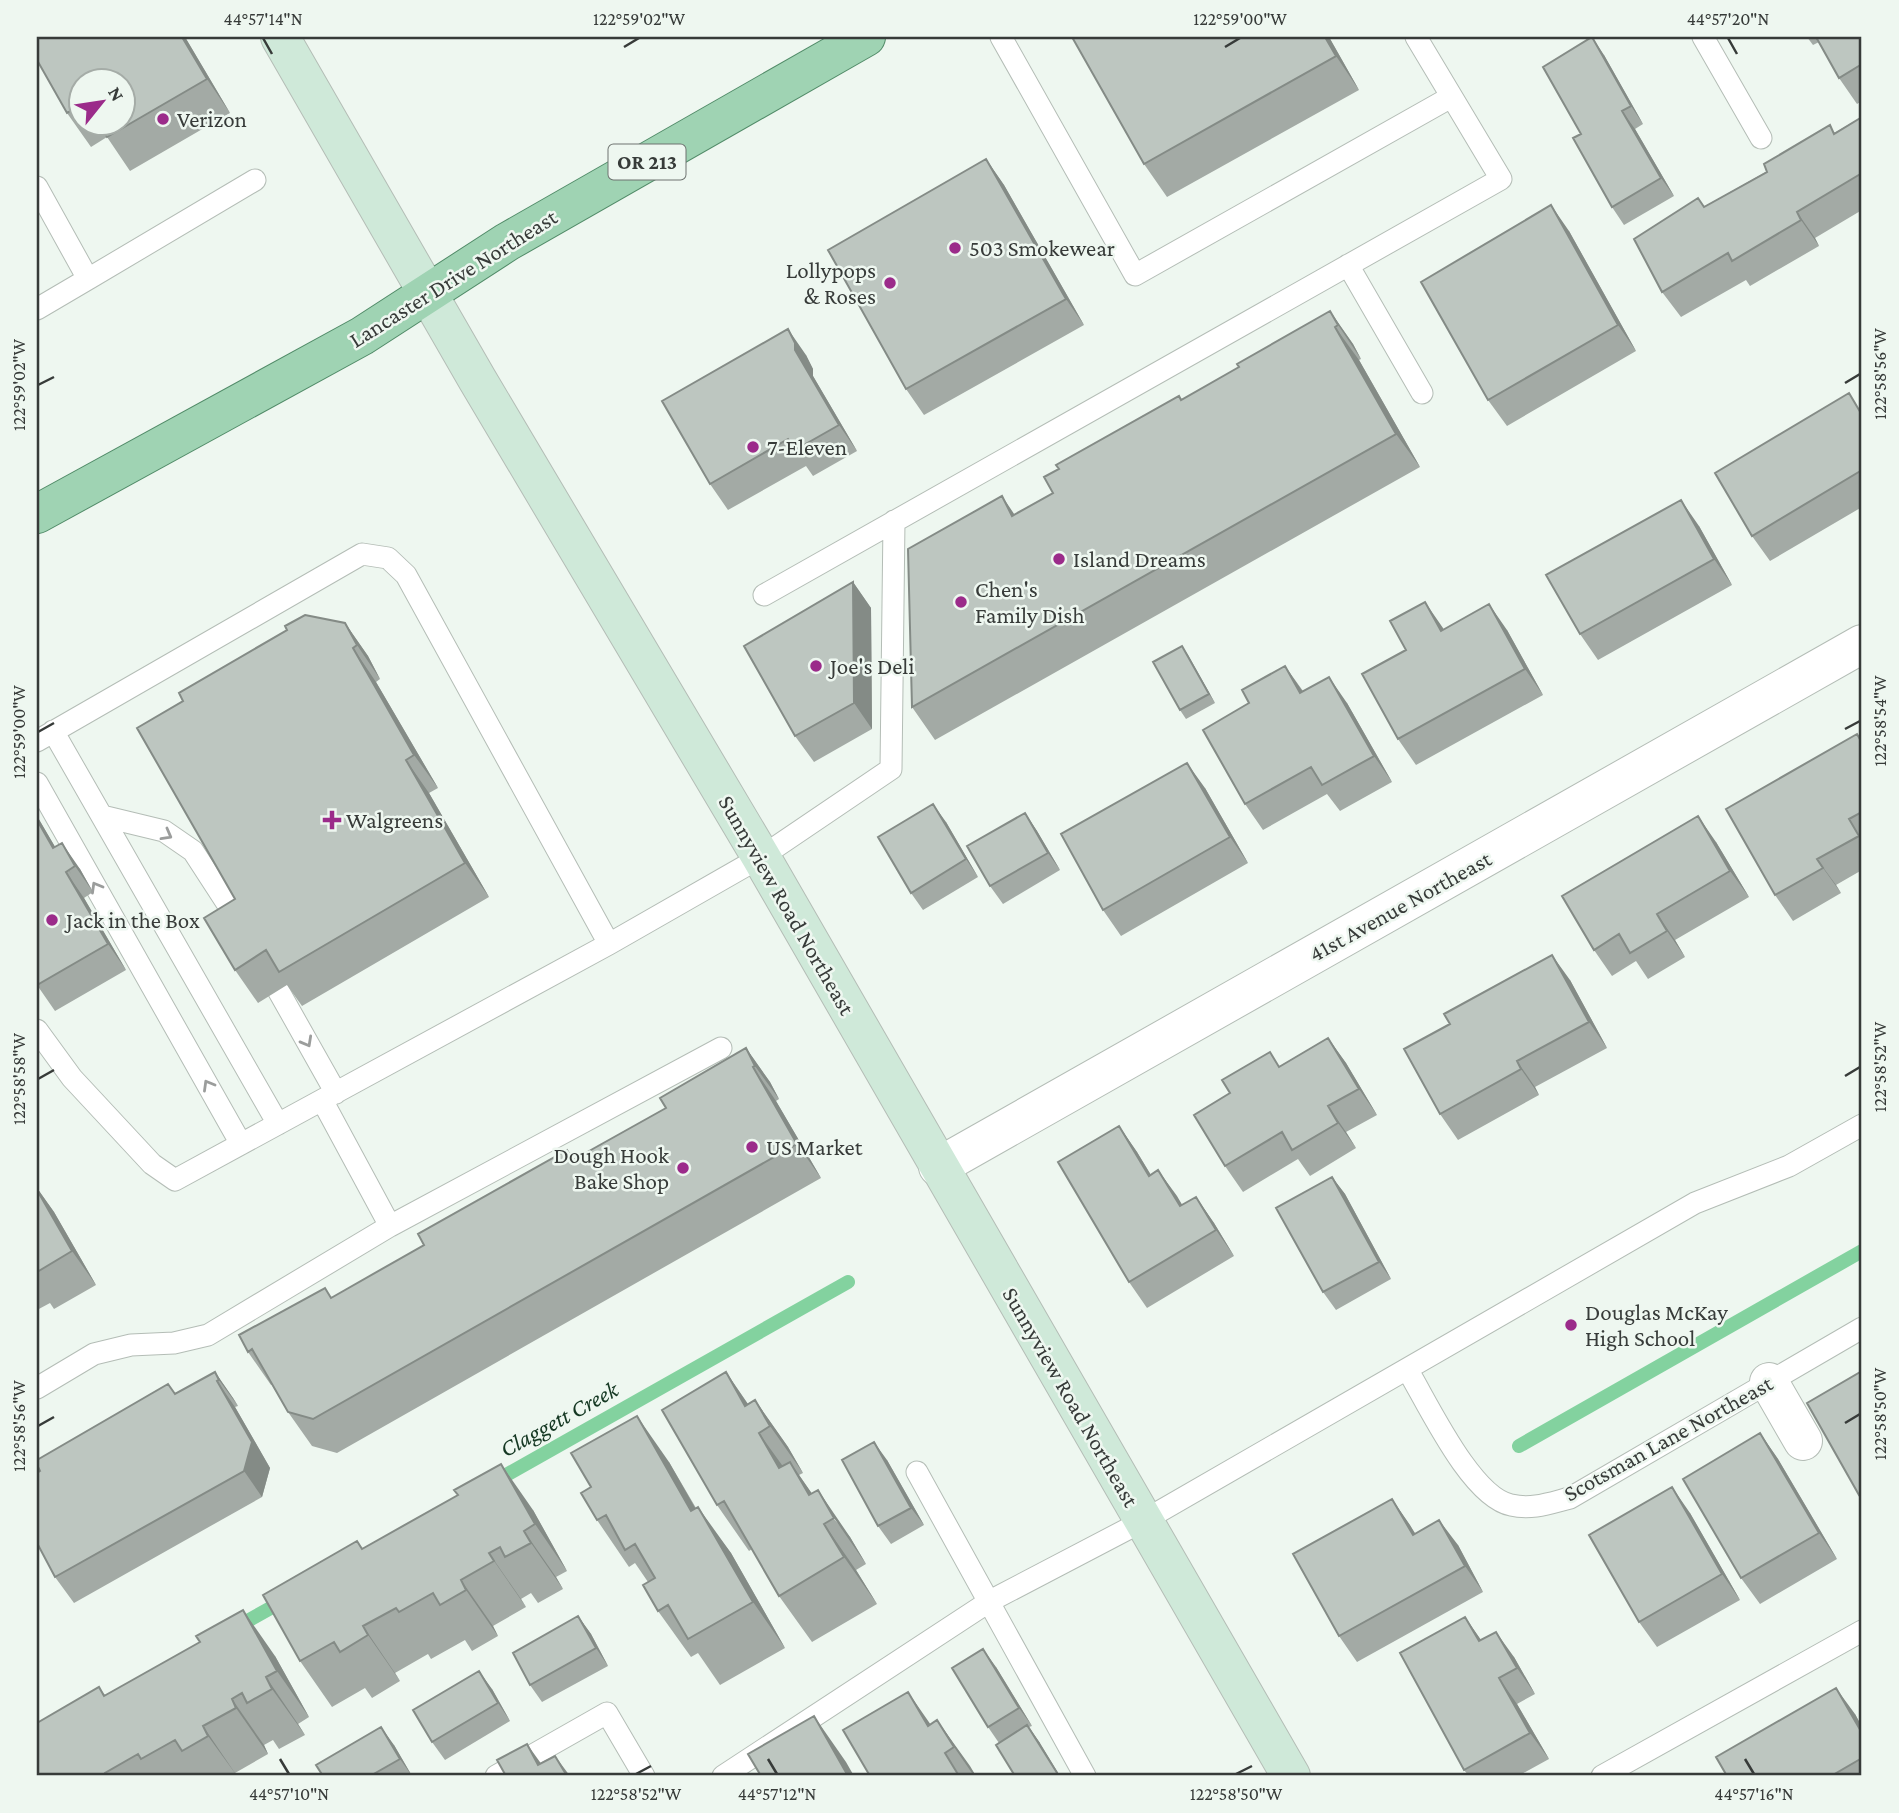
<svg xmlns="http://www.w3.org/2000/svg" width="1899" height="1813" viewBox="0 0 1899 1813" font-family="'Crimson Pro',serif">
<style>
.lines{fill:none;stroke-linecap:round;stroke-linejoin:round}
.stream{stroke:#83d29f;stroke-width:14}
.service-casing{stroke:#b4bdb6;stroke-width:23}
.minor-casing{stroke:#b4bdb6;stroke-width:40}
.secondary-casing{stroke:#b4bdb6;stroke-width:40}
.primary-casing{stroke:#518b68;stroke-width:40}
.service{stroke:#fff;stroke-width:21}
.minor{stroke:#fff;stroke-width:38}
.secondary{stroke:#cfe9d9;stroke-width:38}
.primary{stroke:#9fd3b3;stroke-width:38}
.wall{fill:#a3aaa5;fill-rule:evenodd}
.shaded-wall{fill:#848b86}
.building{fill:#bdc6c0;stroke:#848b86;stroke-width:2}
.oneway{stroke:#9b9d9c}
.ticks{fill:none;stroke:#373b39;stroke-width:2.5}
.poi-dot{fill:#9b2b8a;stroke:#eef7f0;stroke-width:2.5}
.labels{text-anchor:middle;stroke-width:5;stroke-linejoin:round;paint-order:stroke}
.shield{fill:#eef7f0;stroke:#6e7370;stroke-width:2}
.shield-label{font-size:21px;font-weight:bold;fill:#373b39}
.poi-label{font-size:23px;fill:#373b39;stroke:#eef7f0;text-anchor:start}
.street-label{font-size:23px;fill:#373b39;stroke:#eef7f0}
.water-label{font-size:24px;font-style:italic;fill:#153823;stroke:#eef7f0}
.neatline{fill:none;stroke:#373b39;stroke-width:2.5}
.ticks-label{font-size:18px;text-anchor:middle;fill:#373b39}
</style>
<rect width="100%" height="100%" fill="#eef7f0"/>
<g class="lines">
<path class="stream" d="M1519 1446 1862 1251
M492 1483 848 1282
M233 1629 285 1600"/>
<defs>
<path id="service" d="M1001 37 1135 275 1451 97
M1703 37 1761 138
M37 187 88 279 37 309
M1348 265 1422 393
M88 279 255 180
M764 595 1501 179 1416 37
M53 731 278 1124
M37 741 362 554 388 558 406 575 609 944
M37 783 241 1144
M102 816 164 831 193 851 243 928
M278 990 336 1093
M37 1030 72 1078 152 1164 175 1180 322 1100
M721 1048 390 1226 322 1100 609 944 761 857 891 769 894 521
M1407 1369C1428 1404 1471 1497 1511 1505 1532 1510 1550 1503 1570 1498L1862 1328
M37 1388 94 1354 131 1345 174 1343 208 1335 390 1226
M917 1472 1085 1776
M496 1776 607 1713 644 1776
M723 1776 990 1601 1143 1521 1695 1203 1789 1166 1862 1125
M1602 1776 1862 1631"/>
<path id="minor" d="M938 1167 1862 644
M1769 1382 1803 1441"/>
<path id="secondary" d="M280 37 477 379 761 857 1291 1776"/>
<path id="primary" d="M37 514 362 336 507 242 866 37"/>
</defs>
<use href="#service" class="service-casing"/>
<use href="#minor" class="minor-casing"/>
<use href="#secondary" class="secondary-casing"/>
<use href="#primary" class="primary-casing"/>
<use href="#service" class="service"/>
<use href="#minor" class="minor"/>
<use href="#secondary" class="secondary"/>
<use href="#primary" class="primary"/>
</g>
<path class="wall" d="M37 37H185L230 113 130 171 107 137 91 147 67 113ZM80 80 122 122H80Z
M1329 37 1359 90 1167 197 1144 164Z
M1807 37H1862V101L1857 104 1839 78 1819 42 1813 45Z
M1604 55 1643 124 1635 129 1674 196 1624 225 1612 207 1581 134Z
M1862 117V210L1815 238 1819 246 1750 286 1746 280 1681 317 1662 292 1704 207Z
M986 159 1004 185 1084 325 924 415 906 389Z
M1569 231 1636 351 1507 426 1488 400Z
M1330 311 1353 344 1361 359 1359 360 1420 467 935 740 912 707 1015 515 1053 493 1179 396 1182 400 1239 367Z
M806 355 813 369V376L857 451 813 476 806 466 728 510 710 484Z
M1862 412V507L1770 561 1752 536Z
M1699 526 1732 585 1598 660 1580 634Z
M853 582 871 608 872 729 814 762 795 736Z
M345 623 368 656 380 679 376 682 438 788 429 793 489 897 302 1006 287 985 258 1003 235 970V899Z
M1444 629 1507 630 1543 695 1416 765 1398 739Z
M1182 646 1215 703 1186 719 1180 710Z
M1285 666 1303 691 1347 703 1392 782 1340 811 1327 794 1263 830 1245 804 1249 703Z
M1862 741V870L1836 885 1841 893 1793 921 1775 895Z
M1205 788 1248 863 1121 936 1103 910Z
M1025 813 1037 831 1060 870 1003 904 990 886Z
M37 816 55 847 80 869 93 892 84 898 126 970 55 1011 37 985Z
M946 822 978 877 923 910 911 893Z
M1716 842 1749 897 1675 940 1685 957 1648 979 1636 961 1612 976 1594 950Z
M1570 980 1607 1048 1535 1087 1539 1095 1458 1140 1440 1114Z
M1328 1038 1346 1063 1377 1115 1346 1132 1356 1148 1310 1176 1298 1159 1243 1192 1225 1166 1280 1066Z
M746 1048 770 1082 779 1099 776 1101 821 1178 337 1453 312 1446 288 1412 272 1385H271L248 1352 331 1298 424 1245 567 1150 574 1160 666 1108Z
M1119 1126 1137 1152 1151 1175 1158 1170 1182 1205 1196 1197 1214 1223 1234 1256 1147 1308 1129 1282Z
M1332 1177 1345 1194 1391 1279 1336 1310 1323 1292Z
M37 1188 54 1212 96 1285 54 1309 50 1303 37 1310Z
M215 1372 233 1398 238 1406 235 1407 270 1468 262 1497 74 1603 55 1577 175 1394Z
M726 1372 748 1404 755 1400 788 1447 803 1473 799 1475 812 1494 850 1537 866 1564 856 1570 877 1604 812 1642 779 1596 752 1549 749 1551 717 1505Z
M1760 1433 1778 1459 1837 1559 1760 1604 1741 1578Z
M887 1460 924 1525 891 1544 878 1526Z
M669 1462 696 1508 731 1553 785 1648 720 1685 698 1653 691 1657 658 1611 648 1582 635 1563 629 1567 597 1520Z
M1392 1499 1415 1533 1458 1545 1483 1592 1357 1662 1339 1636Z
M533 1510 567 1571 556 1577 563 1589 538 1603 531 1593 521 1599 526 1607 493 1626 498 1636 472 1651 465 1640 431 1659 428 1654 395 1673 400 1681 372 1698 365 1688 332 1707 300 1661 357 1541 363 1549Z
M1690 1513 1740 1600 1657 1647 1639 1622Z
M578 1616 591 1634 608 1666 542 1702 530 1685Z
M1465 1617 1481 1640 1514 1657 1535 1694 1517 1704 1549 1759 1518 1776H1469L1464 1770Z
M275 1656 309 1717 298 1724 305 1735 279 1749 273 1740 264 1745 268 1754 235 1773 237 1776H37L99 1687 105 1695Z
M996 1667 1032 1726 1029 1727 1040 1743H999L988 1727Z
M492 1689 510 1721 445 1760 432 1742Z
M1855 1714 1862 1727V1776H1727Z
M937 1720 976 1776H870L931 1724Z
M394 1745 412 1776H323Z"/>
<path class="shaded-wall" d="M182 37H185L230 113 207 79Z
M1325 37H1329L1359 90 1336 56Z
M1592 37 1604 55 1643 124 1631 106Z
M1622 111 1635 129 1674 196 1661 178Z
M986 159 1004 185 1084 325 1066 299Z
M1551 205 1569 231 1636 351 1618 325Z
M1797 212 1815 238 1819 246 1801 220Z
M1330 311 1353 344 1361 359 1338 325Z
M1335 327 1359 360 1420 467 1396 434Z
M788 329 806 355 813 369V376L857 451 839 425 795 350Z
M1002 496 1025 530 1012 516Z
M1681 500 1699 526 1732 585 1714 559Z
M853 582 871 608 872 729 854 703Z
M1425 602 1443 628 1459 657 1441 631Z
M1489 604 1507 630 1543 695 1525 669Z
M345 623 368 656 380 679 357 645Z
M1182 646 1188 655 1215 703 1209 694Z
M353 648 376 682 438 788 414 755Z
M1285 666 1303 692 1300 693Z
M1329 677 1347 703 1392 782 1374 756Z
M406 760 429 793 489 897 465 863Z
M1187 763 1205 788 1248 863 1230 837Z
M933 804 946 822 978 877 966 859Z
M1025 813 1037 831 1060 870 1048 853Z
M37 816 71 874 53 848 37 820Z
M1698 816 1716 842 1749 897 1730 871Z
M62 843 80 869 93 892 75 866Z
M1817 859 1836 885 1841 893 1823 868Z
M66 872 84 898 126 970 108 944Z
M1657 914 1675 940 1685 957 1667 931Z
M1552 955 1570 980 1607 1048 1589 1022Z
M1328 1038 1346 1063 1377 1115 1359 1089Z
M746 1048 770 1082 779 1099 755 1066Z
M1517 1061 1535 1087 1539 1095 1521 1069Z
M753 1067 776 1101 821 1178 797 1144Z
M1328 1106 1346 1132 1356 1148 1338 1123Z
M1119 1126 1137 1152 1167 1202 1149 1176Z
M1158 1170 1177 1196 1198 1232 1180 1206Z
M1332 1177 1345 1194 1391 1279 1379 1262Z
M37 1188 54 1212 96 1285 72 1251 37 1190Z
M1196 1197 1214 1223 1234 1256 1216 1230Z
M215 1372 233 1398 238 1406 219 1380Z
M726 1372 758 1419 745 1406Z
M217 1381 235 1407 270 1468 262 1497 244 1471Z
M755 1400 788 1447 803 1473 770 1426Z
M637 1416 669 1462 723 1557 691 1511Z
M759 1433 792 1479 779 1468Z
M1760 1433 1778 1459 1837 1559 1819 1533Z
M874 1442 887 1460 924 1525 911 1508Z
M790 1462 822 1508 809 1495Z
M501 1464 533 1510 567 1571 535 1524Z
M1672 1487 1690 1513 1740 1600 1722 1574Z
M818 1490 850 1537 866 1564 834 1518Z
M1392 1499 1410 1525 1431 1561 1413 1535Z
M698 1507 731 1553 785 1648 753 1602Z
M1439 1520 1458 1545 1483 1592 1465 1566Z
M824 1524 856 1570 877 1604 844 1557Z
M524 1531 556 1577 563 1589 531 1543Z
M489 1553 521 1599 526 1607 494 1561Z
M461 1580 493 1626 498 1636 466 1590Z
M243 1610 275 1656 309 1717 277 1671Z
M578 1616 591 1634 608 1666 596 1648Z
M1465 1617 1483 1643 1479 1641Z
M363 1626 395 1673 400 1681 368 1635Z
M1496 1632 1514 1657 1535 1694 1517 1668Z
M983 1649 996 1667 1032 1726 1019 1708Z
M479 1671 492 1689 510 1721 498 1703Z
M266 1677 298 1724 305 1735 272 1689Z
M1499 1678 1517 1704 1549 1759 1530 1733Z
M1836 1688 1855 1714 1862 1727V1733Z
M908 1692 940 1738 928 1726Z
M232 1699 264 1745 268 1754 236 1708Z
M814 1716 846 1762 854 1776H848Z
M937 1720 970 1766 976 1776H974L954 1747Z
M1027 1725 1040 1743 1060 1776H1059Z
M203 1726 237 1776 208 1736Z
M381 1727 394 1745 412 1776 400 1759Z
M527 1744 550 1776 538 1765Z
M555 1756 570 1776H567Z"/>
<path class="building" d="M37 37H182L207 79 107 137 98 122H122V80H80V106L67 113 37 60Z
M1072 37H1325L1336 56 1144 164Z
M1592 37 1631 106 1622 111 1661 178 1612 207 1573 138 1581 134 1543 67Z
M1816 37H1862V64L1839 78Z
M1862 117V173L1797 212 1801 220 1732 261 1728 253 1662 292 1634 239 1698 198 1704 207 1767 172 1764 164 1830 125 1834 134Z
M986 159 1066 299 906 389 828 250Z
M1551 205 1618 325 1488 400 1421 282Z
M1330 311 1338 325 1335 327 1396 434 912 707 908 549 1002 496 1012 516 1053 493 1044 477 1059 469 1056 465 1179 396 1181 400 1239 367 1237 364Z
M788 329 795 343V350L839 425 795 450 788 439 710 484 662 401Z
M1849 393 1862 415V470L1752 536 1715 473Z
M1681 500 1714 559 1580 634 1546 575Z
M853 582 854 703 795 736 744 646Z
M1425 602 1441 631 1489 604 1525 669 1398 739 1362 674 1406 650 1390 621Z
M305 615 345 623 357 645 353 648 414 755 406 760 465 863 279 972 266 950 235 970 204 918 235 899 137 728 183 701 179 693 287 630 285 626Z
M1182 646 1209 694 1180 710 1153 662Z
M1285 666 1300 693 1329 677 1374 756 1322 785 1311 767 1245 804 1203 730 1249 703 1242 690Z
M1857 734 1862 743V812L1849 819 1859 836 1817 859 1823 868 1775 895 1726 809Z
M1187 763 1230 837 1103 910 1061 834Z
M933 804 966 859 911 893 878 837Z
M1025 813 1048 853 990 886 967 846Z
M1698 816 1730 871 1657 914 1667 931 1630 953 1619 934 1594 950 1562 896Z
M37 820 53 848 62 843 75 866 66 872 108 944 37 985Z
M1552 955 1589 1022 1517 1061 1521 1069 1440 1114 1404 1049 1450 1024 1444 1014Z
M1328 1038 1359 1089 1328 1106 1338 1123 1292 1150 1282 1132 1225 1166 1194 1115 1230 1093 1222 1080 1270 1052 1279 1067Z
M746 1048 755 1066 753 1067 797 1144 313 1419 288 1412 252 1349 248 1352 239 1335 325 1288 331 1298 424 1245 418 1234 567 1150 573 1160 666 1108 660 1098Z
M1119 1126 1149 1176 1158 1170 1180 1206 1196 1197 1216 1230 1129 1282 1058 1162Z
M1332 1177 1379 1262 1323 1292 1276 1208Z
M37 1190 72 1251 37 1272Z
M1862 1371V1493L1859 1495 1807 1403Z
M215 1372 219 1380 217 1381 252 1442 244 1471 55 1577 37 1543V1473L40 1471 37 1465V1460L168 1384 175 1394Z
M726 1372 745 1406 755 1400 770 1426 759 1433 779 1468 790 1462 809 1495 818 1490 834 1518 824 1524 844 1557 779 1596 724 1501 717 1505 662 1410Z
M637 1416 691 1511 698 1507 753 1602 688 1639 668 1605 658 1611 643 1585 655 1578 635 1544 625 1550 606 1515 597 1520 581 1493 591 1487 571 1453Z
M1760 1433 1819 1533 1741 1578 1683 1479Z
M874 1442 911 1508 878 1526 842 1460Z
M501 1464 535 1524 524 1531 531 1543 505 1557 500 1547 489 1553 494 1561 461 1580 466 1590 440 1605 433 1593 399 1612 396 1608 363 1626 368 1635 340 1652 334 1642 300 1661 263 1595 357 1541 362 1549 458 1495 454 1490Z
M1672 1487 1722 1574 1639 1622 1589 1535Z
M1392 1499 1413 1535 1439 1520 1465 1566 1339 1636 1293 1554Z
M243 1610 277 1671 266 1677 272 1689 247 1703 242 1693 232 1699 236 1708 203 1726 208 1736 182 1751 175 1740 141 1759 138 1754 105 1773 106 1776H37V1723L99 1687 104 1696 200 1642 196 1636Z
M578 1616 596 1648 530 1685 513 1653Z
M1465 1617 1479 1641 1496 1632 1517 1668 1499 1678 1530 1733 1464 1770 1400 1653Z
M983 1649 1019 1708 988 1727 952 1668Z
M479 1671 498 1703 432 1742 413 1710Z
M1836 1688 1862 1733V1758L1831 1776H1727L1716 1757Z
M908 1692 928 1726 937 1720 954 1747 945 1753 959 1776H870L843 1730Z
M814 1716 848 1776H761L748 1754Z
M1027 1725 1059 1776H1015L996 1745Z
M381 1727 400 1759 370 1776H323L316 1765Z
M527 1744 538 1765 555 1756 567 1776H506L497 1760Z"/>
<defs><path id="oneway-chevron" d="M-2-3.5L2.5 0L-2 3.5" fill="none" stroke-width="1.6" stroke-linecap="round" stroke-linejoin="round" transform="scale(1.75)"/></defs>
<g class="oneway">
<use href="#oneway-chevron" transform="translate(167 835) rotate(29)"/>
<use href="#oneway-chevron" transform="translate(96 887) rotate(-120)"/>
<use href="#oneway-chevron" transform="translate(307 1042) rotate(61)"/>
<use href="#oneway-chevron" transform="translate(208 1085) rotate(-120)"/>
</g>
<path class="ticks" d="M263 38 272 54M1728 38 1737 54M624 47 639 38M1225 47 1240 38M1845 383 1860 374M38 385 54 377M1845 729 1860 721M38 732 54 723M1845 1076 1860 1067M38 1079 54 1070M1845 1423 1860 1414M38 1426 54 1417M280 1759 289 1774M768 1759 777 1774M1745 1759 1754 1774M636 1774 651 1766M1236 1774 1252 1766"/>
<g class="poi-dot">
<circle cx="163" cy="119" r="7"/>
<circle cx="955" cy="248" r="7"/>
<circle cx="890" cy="283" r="7"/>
<circle cx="753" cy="447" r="7"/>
<circle cx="1059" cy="559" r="7"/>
<circle cx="961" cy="602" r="7"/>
<circle cx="816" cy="666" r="7"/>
<path d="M328.5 809.5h7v7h7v7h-7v7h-7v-7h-7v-7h7z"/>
<circle cx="52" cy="920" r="7"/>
<circle cx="752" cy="1147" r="7"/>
<circle cx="683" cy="1168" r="7"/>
<circle cx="1571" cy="1325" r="7"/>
</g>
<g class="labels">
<rect class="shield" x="608.5" y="144.5" width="77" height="35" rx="5"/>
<g class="shield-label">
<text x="647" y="169">OR 213</text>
</g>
<g class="poi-label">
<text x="177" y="127">Verizon</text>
<text x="969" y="256">503 Smokewear</text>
<text x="876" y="278" text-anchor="end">Lollypops<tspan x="876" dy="26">&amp; Roses</tspan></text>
<text x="767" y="455">7-Eleven</text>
<text x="1073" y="567">Island Dreams</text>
<text x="975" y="597">Chen's<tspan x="975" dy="26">Family Dish</tspan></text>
<text x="830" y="674">Joe's Deli</text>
<text x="346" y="828">Walgreens</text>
<text x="66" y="928">Jack in the Box</text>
<text x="766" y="1155">US Market</text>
<text x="669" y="1163" text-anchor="end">Dough Hook<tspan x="669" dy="26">Bake Shop</tspan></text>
<text x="1585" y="1320">Douglas McKay<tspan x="1585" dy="26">High School</tspan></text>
</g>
<g class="street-label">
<text transform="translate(453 278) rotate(-32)" y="8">Lancaster Drive Northeast</text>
<text transform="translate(787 905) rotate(60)" y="8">Sunnyview Road Northeast</text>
<text transform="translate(1400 906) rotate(-29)" y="8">41st Avenue Northeast</text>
<text transform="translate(1071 1397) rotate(60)" y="8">Sunnyview Road Northeast</text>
<text transform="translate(1668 1438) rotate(-29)" y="8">Scotsman Lane Northeast</text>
</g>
<g class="water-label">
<text transform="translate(559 1419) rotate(-29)" y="8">Claggett Creek</text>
</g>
</g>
<rect width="1899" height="1813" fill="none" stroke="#eef7f0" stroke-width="77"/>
<g transform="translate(102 102) rotate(60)"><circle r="33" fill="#eef7f0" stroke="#a5aca7" stroke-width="2"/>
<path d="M0-5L12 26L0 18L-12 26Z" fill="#9b2b8a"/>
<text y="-10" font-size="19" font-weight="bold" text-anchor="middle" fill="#373b39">N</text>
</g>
<rect x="38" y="38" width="1822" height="1736" class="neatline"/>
<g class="ticks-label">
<text x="263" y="25">44°57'14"N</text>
<text x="639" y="25">122°59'02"W</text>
<text x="1240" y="25">122°59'00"W</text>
<text x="1728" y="25">44°57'20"N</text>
<text transform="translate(1880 374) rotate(-90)" y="6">122°58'56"W</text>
<text transform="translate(19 385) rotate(-90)" y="6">122°59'02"W</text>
<text transform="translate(1880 721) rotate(-90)" y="6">122°58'54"W</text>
<text transform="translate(19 732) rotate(-90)" y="6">122°59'00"W</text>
<text transform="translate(1880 1067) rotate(-90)" y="6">122°58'52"W</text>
<text transform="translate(19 1079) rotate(-90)" y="6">122°58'58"W</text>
<text transform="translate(1880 1414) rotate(-90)" y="6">122°58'50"W</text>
<text transform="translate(19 1426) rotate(-90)" y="6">122°58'56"W</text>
<text x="289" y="1800">44°57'10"N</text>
<text x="636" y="1800">122°58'52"W</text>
<text x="777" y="1800">44°57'12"N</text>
<text x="1236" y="1800">122°58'50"W</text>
<text x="1754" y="1800">44°57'16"N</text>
</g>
</svg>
